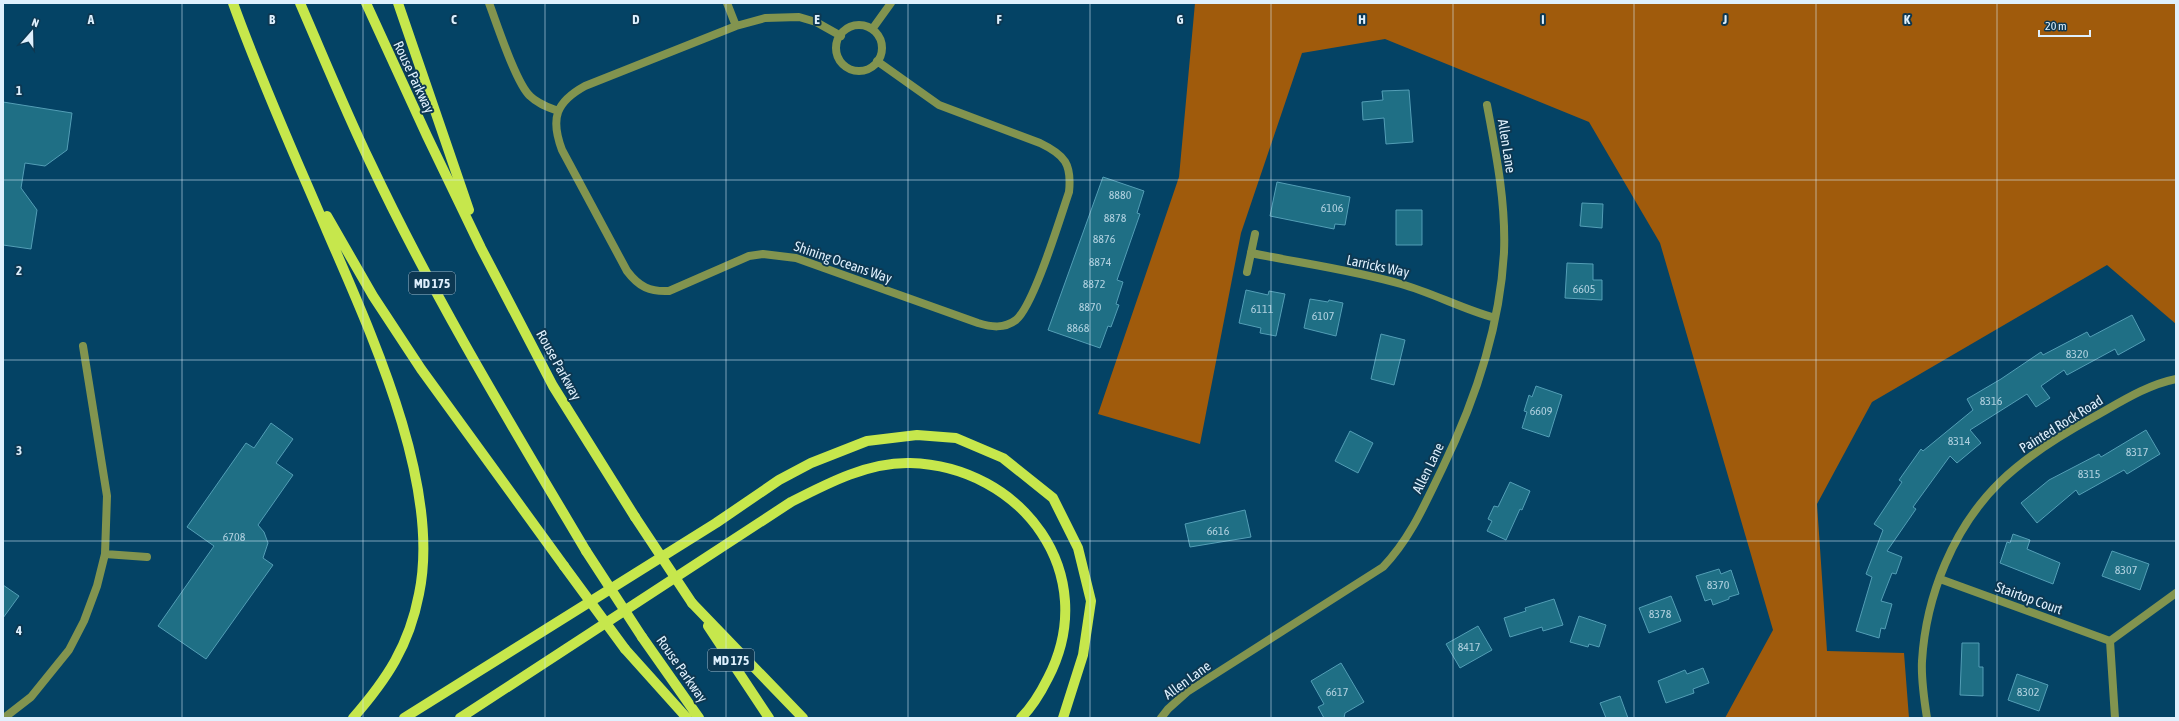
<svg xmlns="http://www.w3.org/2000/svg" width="2179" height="721" viewBox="0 0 2179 721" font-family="'Asap Condensed',sans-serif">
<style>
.forest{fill:#a05b0c}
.building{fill:#1f6f85;stroke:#539eb6}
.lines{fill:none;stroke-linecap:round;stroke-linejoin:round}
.lane{stroke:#82944f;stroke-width:8}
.street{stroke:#82944f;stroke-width:8}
.primary{stroke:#c6e74c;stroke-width:10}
.primary-bridge{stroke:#c6e74c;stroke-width:10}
.grid{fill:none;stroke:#dff0fd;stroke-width:1;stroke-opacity:0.55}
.labels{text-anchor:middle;stroke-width:4;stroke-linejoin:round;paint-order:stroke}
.number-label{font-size:12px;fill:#afd0df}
.shield{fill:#0d3852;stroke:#a0b9ca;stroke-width:1}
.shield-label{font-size:13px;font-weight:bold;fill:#dff0fd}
.street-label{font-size:14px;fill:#dff0fd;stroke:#0d3852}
.grid-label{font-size:13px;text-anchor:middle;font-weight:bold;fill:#dff0fd;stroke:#0d3852;stroke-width:4;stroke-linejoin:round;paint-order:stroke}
</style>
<rect width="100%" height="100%" fill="#044365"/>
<path class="forest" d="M1195 3H2176V324L2107 265 1872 402 1817 504 1827 651 1904 653 1909 718H1725L1773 630 1660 243 1589 122 1385 39 1302 53 1241 233 1200 444 1098 414 1179 177Z"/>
<path class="building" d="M1409 90 1413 142 1386 144 1384 118 1363 120 1362 102 1383 100 1382 91Z
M3 102 72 113 67 150 45 166 25 163 21 188 37 210 31 249 3 245Z
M1103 177 1144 191 1137 213 1140 214 1117 280 1123 282 1116 304 1119 305 1111 327 1108 326 1100 348 1048 330Z
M1277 182 1350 197 1345 225 1335 224 1334 229 1270 216Z
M1582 203 1603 204 1602 228 1580 226Z
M1396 210H1422V245H1396Z
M1567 263 1593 264V280H1602V300L1565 298Z
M1246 290 1268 295 1269 291 1285 294 1276 336 1260 333 1261 328 1239 323Z
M1310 299 1328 302 1329 300 1343 303 1336 336 1304 328Z
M2132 315 2145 340 2118 355 2115 349 2067 375 2064 370 2041 386 2050 398 2036 407 2027 394 1970 430 1981 443 1957 463 1950 456 1913 507 1916 509 1887 551 1902 557 1896 574 1892 573 1881 601 1892 604 1885 629 1881 628 1879 638 1856 631 1872 577 1866 574 1883 530 1874 524 1902 482 1899 480 1921 449 1923 451 1973 410 1967 399 2001 379 2041 352 2043 355 2087 332 2090 337Z
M1381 334 1405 340 1394 385 1371 379Z
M1536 386 1562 395 1549 437 1522 428 1527 412 1524 411 1529 395 1532 397Z
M271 423 293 439 276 463 293 475 258 525 264 532 268 543 263 558 273 565 206 659 158 626 214 546 187 527 246 443 254 448Z
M2146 430 2160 454 2127 474 2124 470 2079 495 2076 490 2037 523 2021 503 2049 480 2099 454 2101 457Z
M1350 431 1373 443 1358 473 1335 461Z
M1510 482 1530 491 1522 510 1520 509 1506 540 1487 531 1492 521 1488 519 1494 506 1498 507Z
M1245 510 1251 537 1190 547 1185 524Z
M2013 534 2030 540 2027 549 2060 563 2053 584 2000 563 2007 542 2010 543Z
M2112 551 2149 564 2140 590 2102 576Z
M1719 569 1721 574 1731 570 1739 594 1729 597V599L1713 605 1711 599 1705 601 1696 576Z
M3 585 19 596 3 618Z
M1671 596 1681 621 1649 633 1639 608Z
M1554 599 1563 625 1543 631 1542 627 1510 637 1504 618 1526 611 1525 608Z
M1579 616 1606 625 1599 647 1589 644 1588 647 1570 642Z
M1478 626 1492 650 1460 668 1446 644Z
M1962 643H1979V667H1983V696L1960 695Z
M1341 663 1364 702 1345 713 1344 718H1324L1318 707 1324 704 1311 681Z
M1703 668 1709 683 1693 689 1694 693 1666 703 1658 681 1685 670 1687 674Z
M2017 674 2048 685 2039 711 2008 700Z
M1620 696 1628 718H1606L1600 703Z"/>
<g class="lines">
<path class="lane" d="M1247 272 1255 234
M105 554 147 557
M4 718 31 697 69 650 84 621 97 586 105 554 107 496 83 346
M2115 718 2110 641 2176 593"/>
<path class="street" d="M489 3C497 24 516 83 530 96 538 104 548 107 558 111
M727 3 736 26
M836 48a23 23 0 1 1 46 0a23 23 0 1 1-46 0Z
M873 28 891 3
M841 36 816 22 799 17 765 18 736 26 585 86C556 102 550 118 562 150L627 271C639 287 650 292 669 291L749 256 763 254 796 258 978 323C991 327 1004 329 1016 320 1034 305 1060 218 1069 192 1072 164 1065 155 1040 143L939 105 877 61
M1251 253C1300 263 1353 270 1401 284 1433 293 1462 309 1495 318
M1940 579 2110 641
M1161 718 1168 709 1187 692 1383 567C1410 539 1425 504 1442 469 1475 401 1500 328 1504 252 1506 203 1496 153 1487 105
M1927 718C1924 699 1921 680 1922 661 1926 596 1953 528 2000 482 2027 456 2059 436 2092 418 2119 403 2146 385 2176 379"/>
<path class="primary" d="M233 3C261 81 295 156 327 231 370 331 442 485 419 594 409 646 387 679 353 718
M300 3C323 56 345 110 370 162 433 296 510 423 586 551
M366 3 427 136 481 248 553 386 635 517
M398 3 469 210
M327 216 373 296 421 369 564 566
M692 603 803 718
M708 626 769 718
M642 637 699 718
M625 649 687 718
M404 718 716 523 779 480 811 463 867 441 917 435 956 438 1003 458 1053 498 1078 548 1091 601 1083 655 1063 718
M460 718 791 502C828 483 868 462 910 463 1022 466 1102 574 1048 678 1041 692 1032 707 1021 718"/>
<path class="primary-bridge" d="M635 517 692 603
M586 551 642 637
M564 566 625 649"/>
</g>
<path class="grid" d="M182 3V718M363 3V718M545 3V718M726 3V718M908 3V718M1090 3V718M1271 3V718M1453 3V718M1634 3V718M1816 3V718M1997 3V718M3 180H2176M3 360H2176M3 541H2176"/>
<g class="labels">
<g class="number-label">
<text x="1120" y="199">8880</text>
<text x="1332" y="212">6106</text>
<text x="1115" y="222">8878</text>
<text x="1104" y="243">8876</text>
<text x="1100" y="266">8874</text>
<text x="1094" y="288">8872</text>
<text x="1584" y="293">6605</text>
<text x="1090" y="311">8870</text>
<text x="1262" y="313">6111</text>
<text x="1323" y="320">6107</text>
<text x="1078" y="332">8868</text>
<text x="2077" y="358">8320</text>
<text x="1991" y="405">8316</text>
<text x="1541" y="415">6609</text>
<text x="1959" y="445">8314</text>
<text x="2137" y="456">8317</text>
<text x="2089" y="478">8315</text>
<text x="1218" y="535">6616</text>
<text x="234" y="541">6708</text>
<text x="2126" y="574">8307</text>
<text x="1718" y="589">8370</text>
<text x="1660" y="618">8378</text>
<text x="1469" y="651">8417</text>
<text x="1337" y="696">6617</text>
<text x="2028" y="696">8302</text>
</g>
<g class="shield">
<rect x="409" y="272" width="46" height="22" rx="3"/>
<rect x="708" y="649" width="46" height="22" rx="3"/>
</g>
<g class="shield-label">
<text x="432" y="288">MD 175</text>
<text x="731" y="665">MD 175</text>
</g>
<g class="street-label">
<text transform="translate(414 77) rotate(65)" y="5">Rouse Parkway</text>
<text transform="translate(1507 146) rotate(81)" y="5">Allen Lane</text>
<text transform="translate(843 262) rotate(19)" y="5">Shining Oceans Way</text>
<text transform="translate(1378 266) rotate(12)" y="5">Larricks Way</text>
<text transform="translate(559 365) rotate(61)" y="5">Rouse Parkway</text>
<text transform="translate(2061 424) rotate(-32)" y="5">Painted Rock Road</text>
<text transform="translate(1428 468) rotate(-64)" y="5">Allen Lane</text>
<text transform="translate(2029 598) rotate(20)" y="5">Stairtop Court</text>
<text transform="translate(682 669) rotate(55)" y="5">Rouse Parkway</text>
<text transform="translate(1187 680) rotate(-36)" y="5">Allen Lane</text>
</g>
</g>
<g class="grid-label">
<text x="91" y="24">A</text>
<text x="272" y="24">B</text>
<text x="454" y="24">C</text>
<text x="636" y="24">D</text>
<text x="817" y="24">E</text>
<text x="999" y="24">F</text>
<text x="1180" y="24">G</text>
<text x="1362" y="24">H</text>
<text x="1543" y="24">I</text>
<text x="1725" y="24">J</text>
<text x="1907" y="24">K</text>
<text x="19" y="95">1</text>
<text x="19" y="275">2</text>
<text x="19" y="455">3</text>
<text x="19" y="635">4</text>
</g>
<rect width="2179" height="721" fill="none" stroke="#dff0fd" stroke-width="8"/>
<g transform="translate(32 32) rotate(20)" stroke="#0d3852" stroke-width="3" paint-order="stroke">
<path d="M0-3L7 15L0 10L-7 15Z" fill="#dff0fd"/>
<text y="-6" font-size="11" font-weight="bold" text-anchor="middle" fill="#dff0fd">N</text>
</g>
<path d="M2039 30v6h51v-6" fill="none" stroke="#dff0fd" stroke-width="2"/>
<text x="2045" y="30" font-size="12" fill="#dff0fd" stroke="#0d3852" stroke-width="3" paint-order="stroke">20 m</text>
</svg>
